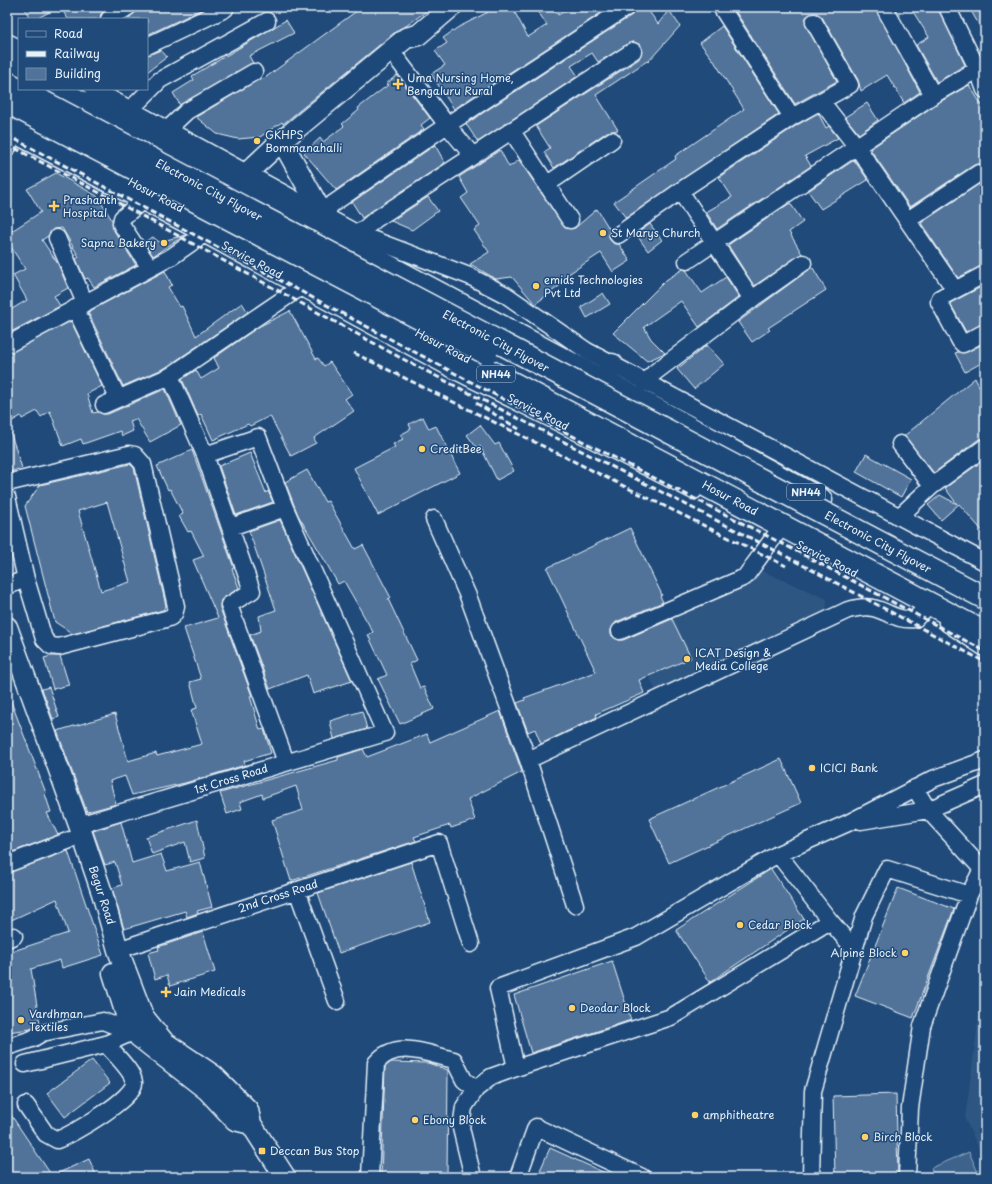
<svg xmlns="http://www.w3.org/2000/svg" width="992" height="1184" viewBox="0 0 992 1184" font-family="'Playpen Sans',sans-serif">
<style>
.built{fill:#2e5683}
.green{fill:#3c628c;stroke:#92aac2}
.building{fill:#517399;stroke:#e8f1f8;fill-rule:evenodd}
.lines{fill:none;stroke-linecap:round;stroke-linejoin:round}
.minor-casing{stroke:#e8f1f8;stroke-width:19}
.major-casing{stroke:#e8f1f8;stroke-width:23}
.highway-casing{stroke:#e8f1f8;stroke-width:25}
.minor{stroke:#1f4a7a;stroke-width:16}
.major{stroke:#1f4a7a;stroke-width:20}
.highway{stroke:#1f4a7a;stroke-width:22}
.rail{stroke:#e8f1f8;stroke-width:3;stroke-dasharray:6 3;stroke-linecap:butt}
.highway-bridge-casing{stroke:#e8f1f8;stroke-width:25;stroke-linecap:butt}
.highway-bridge{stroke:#1f4a7a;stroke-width:22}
.poi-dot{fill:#ffd166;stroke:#1f4a7a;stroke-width:1.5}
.labels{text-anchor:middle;stroke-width:3;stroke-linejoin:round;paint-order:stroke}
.shield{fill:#1f4a7a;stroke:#acbfd2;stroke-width:1}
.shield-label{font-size:10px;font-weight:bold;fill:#e8f1f8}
.poi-label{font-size:11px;fill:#e8f1f8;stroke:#1f4a7a;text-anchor:start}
.street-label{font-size:11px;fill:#e8f1f8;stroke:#1f4a7a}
</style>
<rect width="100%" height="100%" fill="#1f4a7a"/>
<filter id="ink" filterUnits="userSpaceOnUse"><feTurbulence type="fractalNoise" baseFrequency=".025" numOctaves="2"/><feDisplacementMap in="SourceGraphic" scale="8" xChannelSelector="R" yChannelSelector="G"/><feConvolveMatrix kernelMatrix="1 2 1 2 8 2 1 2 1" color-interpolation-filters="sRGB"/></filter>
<g filter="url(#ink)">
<path class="built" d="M744 563 827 599 826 615 657 694 625 623 738 574Z
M985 971V1162L965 1119Z"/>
<path class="green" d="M969 1152 980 1177H934L931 1168Z"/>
<path class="building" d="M24 7H59L36 19H30Z
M60 7H110L101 14 100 19H68Z
M137 7H207L147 35V19H127L136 12Z
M362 7H432L406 26 399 29 283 124 282 122 260 137 238 139 217 134 196 117 261 78 262 80Z
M485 7H512L528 37 547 25 535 7H552L558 15 571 7H610L454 109 431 74 445 65 435 51 447 43 443 38 457 28 488 12Z
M636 7H646L658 24 669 10 680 26 648 62 647 61 596 95 618 130 607 132 554 168 544 152 550 148 536 126 639 59 642 50 641 45 633 42 598 62 592 53 571 66 578 76 478 142 466 124 632 15Z
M737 7H875L920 92 904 103 887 75 861 91 858 80 822 17 814 13 806 17V26L837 81 795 104 734 9Z
M910 7H938L965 65 937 82 916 45 929 37Z
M969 7H985V36Z
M286 20 294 33 249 56 253 63 180 105 173 93 194 80 192 76Z
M722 26 779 114 626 218 614 202 676 159 675 156 744 109 714 61 700 43Z
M161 50 167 57 147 72V55Z
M397 75 430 118 421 125 424 129 336 190 304 153 320 138 323 142 344 126 342 124 359 110 358 108 388 85 386 84Z
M969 85 985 110V166L979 164 974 165 910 207 870 149 938 103Z
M867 103 878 120 859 134 845 117Z
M818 113 826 128 829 126 838 138 805 156 811 166 717 229 706 212 732 197 719 177 797 125Z
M435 145 445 163 362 218 352 202Z
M500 150 509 167 519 160 565 228H575L597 209 610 230 609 236 610 240 614 244H619L630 261 613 272 601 253 559 280 562 284 535 304 512 277 496 279 470 264 489 252 474 230 480 226 461 198 468 193 459 177Z
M854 160 868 180 821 209 808 191Z
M56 173 97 196 112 220 113 229 136 265 94 287 88 278 85 279 76 259 79 257 62 228 53 229 48 236 42 240 58 264 68 288 54 296 60 306 7 334V312L27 300 13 275 25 269 7 241V234L41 212 27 189Z
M985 180V240L979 243 985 254V265L958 278 921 223Z
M428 197 438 211 412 230 391 221Z
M790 203 803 222 789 232 802 254 754 286 728 245Z
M650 224 662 240 648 251 636 234Z
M185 235 153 256 144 242 153 237 159 242Z
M811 268H813L826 290 768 328 770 330 752 342 738 322Z
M683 269 686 270 702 293 726 277 739 297 699 327 681 301 644 327 651 339 665 353 647 361 613 333 666 280Z
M165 271 172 285 168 287 180 307 182 306 196 336 242 303 248 312 165 368 123 386 88 312Z
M985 285V323L966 332 950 303Z
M603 293 610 304 587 318 581 307Z
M290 311 316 359 318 358 324 366 330 362 352 394 345 399 354 411 314 438 316 443 291 456 270 416 250 426 248 424 213 440 201 414 198 416 182 379 196 370 201 379 219 368 214 358 258 327Z
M71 321 102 386 87 394 93 413 98 412 103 414H108L165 389 181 425 150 442 136 419 130 421 133 431 122 436 120 431 83 444 81 439 63 446 50 411 41 417 37 411 22 419 21 416 7 424V354Z
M985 343V361L965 372 955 353 958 352H967Z
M707 345 724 364 694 389 677 369Z
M975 378 985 398V438L979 439 934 473 904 436Z
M423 417 429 429 436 426 460 473 378 515 354 468 395 447 393 444 403 439 400 435 411 429 409 424Z
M480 425 495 445 499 443 514 471 497 480 480 446 477 448 467 435Z
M9 428 22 468 7 473V429Z
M192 450 234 568 232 569 239 588 221 600 220 608 252 696H250L260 730 264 729 271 753 244 761 245 765 185 783 132 795 125 776 110 781 116 804 87 812 57 731 115 714 128 761 156 753 157 756 202 744 191 710 197 708 190 682 201 679 184 628 218 618 193 560 204 556 191 531 188 532 179 516 183 514 170 489 168 490 157 466Z
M250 453 266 493 268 491 273 502 236 515 219 466Z
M866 454 911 479 901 497 856 472Z
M985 459V534L959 504 941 520 928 505 940 495 957 504 945 488Z
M130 464 134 468 166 606 163 610 73 634 55 622 25 506 40 485ZM107 502 130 582 101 591 78 511Z
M307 470 325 502 328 501 355 549 363 545 391 598 388 599 417 660 410 664 420 688 424 687 434 709 400 724 378 679 387 675 368 635 373 632 344 581 338 584 325 561 298 515 285 482Z
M280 520 352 681 313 694 307 675 270 689 250 635 261 631 259 616 276 610 249 531Z
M630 528 662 595 660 596 663 602 616 622 611 630V635L619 640H623L672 619 691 658 639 680 644 693 596 714 597 717 541 744 535 729 528 732 517 703 525 700 524 698 596 672 547 568Z
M51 656H60L69 685 53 689 44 658Z
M49 687 59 717 53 719 42 689Z
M7 691 46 793 45 794 51 812 47 813 58 835 7 854Z
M362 711 367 729 334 739 330 721Z
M500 711 522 772 468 799 475 820 451 828 450 825 414 837 416 841 291 881 272 820 303 810 296 786 263 798 262 794 240 802 242 809 227 814 220 793 338 760V757L363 749 367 757 427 734 430 742Z
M781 759 801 803 669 863 649 819Z
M197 820 205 858 190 862 185 842 152 854 146 837Z
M121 822 132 863 161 854 167 871 200 862 212 907 197 911 198 913 187 917 185 911 124 929 112 888 122 885 115 862 105 865 93 831Z
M68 851 103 955 62 968 60 960 31 969 40 1024 31 1029 7 1032V953L68 933 57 899 7 922V873Z
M411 862 430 922 339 953 318 893Z
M771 869 804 919 710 982 676 930Z
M898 888 954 909 913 1018 855 996Z
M203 932 215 972 170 986 167 975 155 979 148 953 159 950 158 947Z
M612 961 631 1020 531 1053 514 995Z
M92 1060 110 1083 65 1117 47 1093Z
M391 1062 428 1063 448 1070 447 1177H381L385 1067Z
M896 1094 898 1177H835L833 1096Z
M7 1109 52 1176 89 1159 97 1177H7Z
M550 1148 614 1177H537Z"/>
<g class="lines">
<defs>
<path id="minor" d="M721 7 792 117
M884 7 933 95
M947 7 977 68 985 90
M109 19 128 7
M7 42 19 48
M147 46 225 9
M93 89 358 234 469 276 506 295 587 351 985 562
M821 101 857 147 955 290 985 274
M131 109 160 80 267 21
M168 129 187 111 254 72
M511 130 570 220
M7 131 185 224 448 367 694 491
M473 156 633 51
M546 185 612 140
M142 201 122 218 121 224 150 268
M325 215 331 205 447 125 398 60
M908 220 979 173
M358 234 376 219 473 156 447 125 627 7
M618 235 680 191
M57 238 85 303
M687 261 933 95 985 65
M955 290 940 298 939 302 960 341 963 344 985 332
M752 299 803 263
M75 308 118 398
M7 345 171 257 204 234
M170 376 205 455 252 591 229 605 286 762
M645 383 654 373 752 299 680 191 792 117 850 85 814 22
M104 405 170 376 301 287
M900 444 932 486
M7 483 129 454 135 455 143 464 176 606C175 613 174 617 166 619L59 647 51 646 44 639 26 579
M7 497 26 579 7 586
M899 517 932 486 985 447
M434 519 468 596 528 760 575 905
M231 527 285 508
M947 623 985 648
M620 631 745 577 777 533
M528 760 848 610C857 608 865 606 873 608 890 612 896 621 915 619L925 609
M861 821 928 810 985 785
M79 825 385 733 285 508 258 437 205 455
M7 864 70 840
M297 890 337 1001
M830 921 855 950
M7 939 14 936
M118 950 439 843 471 944
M7 1047 32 1039 42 1033 103 1021 113 1025 140 1019
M25 1064 106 1044 135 1031
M516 1068 498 988 636 937 778 854 848 823 933 779 985 760
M476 1089 491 1077 516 1068 671 1017 830 921 778 854
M26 1105 46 1134 57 1140C71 1135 137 1097 134 1082 133 1071 113 1053 106 1044
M370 1177 376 1063C396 1038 428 1054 454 1060L464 1080 476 1089 464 1107 461 1128 473 1177
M518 1177 536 1127 642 1177
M811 1177 813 1091 864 916 887 869 969 895
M907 1177 910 1108 922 1026 969 895 982 869 928 810 915 788"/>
<path id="major" d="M7 145 23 106
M288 152 322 213
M248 172 279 143 406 38 418 35 451 7
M7 627 79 825 102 893 118 950 143 1016 164 1042 213 1075 248 1110 251 1124 285 1177
M113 973 128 1021 139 1037 207 1090 235 1120 251 1124"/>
<path id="highway" d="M7 62 19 69
M56 89 628 394 821 500
M7 116 985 633
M603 380 612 365"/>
</defs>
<use href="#minor" class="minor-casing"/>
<use href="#major" class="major-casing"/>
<use href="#highway" class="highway-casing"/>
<use href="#minor" class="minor"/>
<use href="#major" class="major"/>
<use href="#highway" class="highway"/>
<path class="rail" d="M7 135 582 441 783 544 985 651
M7 144 115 201 399 357 778 552 985 662
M354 353 786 566
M476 403 519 429"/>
<defs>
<path id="highway-bridge" d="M7 83 985 598
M7 102 486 353"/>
</defs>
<use href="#highway-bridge" class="highway-bridge-casing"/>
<use href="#highway-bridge" class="highway-bridge"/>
</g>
</g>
<g class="poi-dot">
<path d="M396 78h4v4h4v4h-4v4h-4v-4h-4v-4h4z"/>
<circle cx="257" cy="141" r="4"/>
<path d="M52 200h4v4h4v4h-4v4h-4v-4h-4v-4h4z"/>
<circle cx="603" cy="233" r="4"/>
<circle cx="164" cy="243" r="4"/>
<circle cx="536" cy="286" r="4"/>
<circle cx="422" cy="449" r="4"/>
<circle cx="687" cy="659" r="4"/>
<circle cx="812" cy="768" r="4"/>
<circle cx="740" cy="925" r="4"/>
<circle cx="905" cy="953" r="4"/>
<path d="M164 986h4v4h4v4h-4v4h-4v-4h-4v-4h4z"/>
<circle cx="572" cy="1008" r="4"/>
<circle cx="21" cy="1020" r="4"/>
<circle cx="695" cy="1115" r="4"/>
<circle cx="415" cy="1120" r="4"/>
<circle cx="865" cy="1137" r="4"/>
<rect x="258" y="1147" width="8" height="8" rx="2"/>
</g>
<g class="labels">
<g class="shield">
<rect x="477" y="366" width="38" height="16" rx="3"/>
<rect x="787" y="484" width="38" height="16" rx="3"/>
</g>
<g class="shield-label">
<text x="496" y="378">NH44</text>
<text x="806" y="496">NH44</text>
</g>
<g class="poi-label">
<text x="407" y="82">Uma Nursing Home,<tspan x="407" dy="13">Bengaluru Rural</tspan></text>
<text x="265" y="139">GKHPS<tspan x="265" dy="13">Bommanahalli</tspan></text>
<text x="63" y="204">Prashanth<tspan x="63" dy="13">Hospital</tspan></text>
<text x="611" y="237">St Marys Church</text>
<text x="156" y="247" text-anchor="end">Sapna Bakery</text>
<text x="544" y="284">emids Technologies<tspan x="544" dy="13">Pvt Ltd</tspan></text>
<text x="430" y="453">CreditBee</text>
<text x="695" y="657">ICAT Design &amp;<tspan x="695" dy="13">Media College</tspan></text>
<text x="820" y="772">ICICI Bank</text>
<text x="748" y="929">Cedar Block</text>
<text x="897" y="957" text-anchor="end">Alpine Block</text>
<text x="174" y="996">Jain Medicals</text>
<text x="580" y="1012">Deodar Block</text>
<text x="29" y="1018">Vardhman<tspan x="29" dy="13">Textiles</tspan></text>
<text x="703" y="1119">amphitheatre</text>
<text x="423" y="1124">Ebony Block</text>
<text x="873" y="1141">Birch Block</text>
<text x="270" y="1155">Deccan Bus Stop</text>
</g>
<g class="street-label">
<text transform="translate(209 190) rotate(28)" y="4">Electronic City Flyover</text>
<text transform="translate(156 195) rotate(28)" y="4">Hosur Road</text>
<text transform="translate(252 260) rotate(28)" y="4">Service Road</text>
<text transform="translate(496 341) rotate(28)" y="4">Electronic City Flyover</text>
<text transform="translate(443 346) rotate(28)" y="4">Hosur Road</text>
<text transform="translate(538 412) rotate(27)" y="4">Service Road</text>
<text transform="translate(730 498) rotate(28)" y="4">Hosur Road</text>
<text transform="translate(878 542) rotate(28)" y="4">Electronic City Flyover</text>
<text transform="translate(827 559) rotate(27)" y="4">Service Road</text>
<text transform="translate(231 779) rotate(-17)" y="4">1st Cross Road</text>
<text transform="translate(102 895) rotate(72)" y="4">Begur Road</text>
<text transform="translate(278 896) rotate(-18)" y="4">2nd Cross Road</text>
</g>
</g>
<rect width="992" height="1184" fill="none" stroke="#1f4a7a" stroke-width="24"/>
<rect x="12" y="12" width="968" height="1160" fill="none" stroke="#e8f1f8" stroke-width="1.5" filter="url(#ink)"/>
<rect x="18" y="18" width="130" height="72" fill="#1f4a7a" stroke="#6f8dac"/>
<rect x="26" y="31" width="20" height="6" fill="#1f4a7a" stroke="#6f8dac"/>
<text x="54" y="38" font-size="12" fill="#e8f1f8">Road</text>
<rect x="26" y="51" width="20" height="6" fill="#e8f1f8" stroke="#6f8dac"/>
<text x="54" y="58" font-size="12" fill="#e8f1f8">Railway</text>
<rect x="26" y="68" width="20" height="12" fill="#517399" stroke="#6f8dac"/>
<text x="54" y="78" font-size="12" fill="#e8f1f8">Building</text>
</svg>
